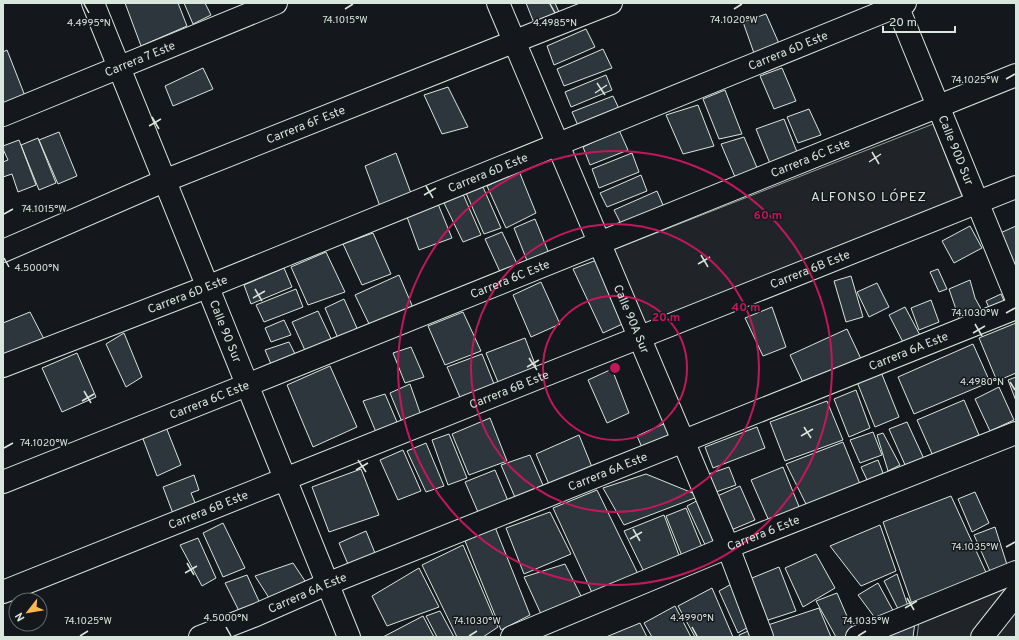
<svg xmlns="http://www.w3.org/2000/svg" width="1019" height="640" viewBox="0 0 1019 640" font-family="Overpass,sans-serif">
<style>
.green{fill:#202428;stroke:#939e99}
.building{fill:#2c363c;stroke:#d8e6dc}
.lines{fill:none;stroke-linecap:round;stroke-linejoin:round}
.minor-casing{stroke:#d8e6dc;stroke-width:24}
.minor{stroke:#14181c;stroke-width:22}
.ticks{fill:none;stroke:#d8e6dc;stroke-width:1.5}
.ring{fill:none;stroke:#c2185b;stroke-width:2}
.labels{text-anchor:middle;stroke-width:3;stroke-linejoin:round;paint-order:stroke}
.street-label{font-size:12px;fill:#d8e6dc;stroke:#14181c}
.neighbourhood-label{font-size:13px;letter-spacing:1px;fill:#d8e6dc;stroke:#14181c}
.ticks-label{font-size:10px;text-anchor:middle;fill:#d8e6dc;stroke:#14181c;stroke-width:3;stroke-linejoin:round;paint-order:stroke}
.centre{fill:#c2185b;stroke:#14181c;stroke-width:2}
.ring-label{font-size:12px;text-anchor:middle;font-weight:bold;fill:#c2185b;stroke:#14181c;stroke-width:3;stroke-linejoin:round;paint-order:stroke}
</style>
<rect width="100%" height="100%" fill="#14181c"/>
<path class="green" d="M933 124 963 199 643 325 613 250Z
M1016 582V637H917L919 621Z"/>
<path class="building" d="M125 3H178L187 26 141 46Z
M184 3H205L211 15 193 24Z
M526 3H555L562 19 536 28Z
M766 14 781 48 755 56 743 22Z
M586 29 595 47 554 65 547 46Z
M603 49 612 68 564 86 557 69Z
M7 50 25 96 4 104 3 102V52Z
M203 68 213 89 173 106 165 86Z
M782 68 796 101 774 109 760 76Z
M606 75 612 90 571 107 565 92Z
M448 87 468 127 442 134 424 95Z
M725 90 742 134 719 139 703 99Z
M613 96 621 113 580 130 572 112Z
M698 105 714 146 683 154 666 115Z
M809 109 821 135 798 143 787 117Z
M784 119 799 157 771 166 756 129Z
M619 130 628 150 590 165 583 147Z
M59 132 77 176 58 184 39 140Z
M744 137 758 170 735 177 721 144Z
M38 138 56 183 39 190 21 145Z
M19 140 36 185 18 192 12 174 3 177V162L8 160 3 149V146Z
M396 153 412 196 381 209 365 166Z
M632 153 639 172 599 188 592 169Z
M519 171 536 213 506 228 487 186Z
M641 175 647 191 607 207 600 193Z
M483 187 501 228 484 234 466 193Z
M657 191 666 212 624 230 614 210Z
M463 194 481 235 463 242 444 203Z
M438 204 452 238 419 250 407 217Z
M535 219 550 256 528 263 514 228Z
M970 226 982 248 954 263 942 241Z
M1016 226V274L998 234Z
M502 232 519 268 501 274 485 239Z
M373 233 391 274 362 285 343 244Z
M326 252 345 292 308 305 291 267Z
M602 258 629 321 603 333 573 269Z
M284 268 292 287 251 304 244 285Z
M938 269 947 289 939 292 930 272Z
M399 275 414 310 371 328 355 295Z
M851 276 863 317 846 322 834 281Z
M970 280 975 298 985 316 961 324 949 289Z
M541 282 560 324 531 337 513 295Z
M877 283 889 307 869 317 857 292Z
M296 289 303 307 264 322 256 305Z
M1001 294 1006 305 991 312 986 301Z
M344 299 360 335 340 343 325 308Z
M931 300 939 322 919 330 911 308Z
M772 307 786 347 763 356 745 318Z
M905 307 922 339 906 348 889 315Z
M318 311 334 345 308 357 292 322Z
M30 312 46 343 3 359V323Z
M463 312 481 351 445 365 428 326Z
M284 320 291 335 271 342 265 328Z
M1016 323V373L997 381 979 338Z
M847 329 862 361 805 387 790 355Z
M124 333 142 377 126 387 106 344Z
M525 338 538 372 500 387 486 353Z
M289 342 298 360 273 369 265 350Z
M973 344 990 382 914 414 898 377Z
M411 347 424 377 405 383 393 353Z
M77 353 96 397 62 412 42 368Z
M482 354 496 389 462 402 447 367Z
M330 366 357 427 313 447 287 385Z
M612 369 629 413 607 423 588 380Z
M881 372 899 417 875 427 857 382Z
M1016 377V401L1008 380Z
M410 384 423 421 404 427 390 393Z
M999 387 1014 420 990 431 975 399Z
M856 390 870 428 849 437 834 399Z
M385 394 400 429 378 437 363 401Z
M964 400 979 435 933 456 917 420Z
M827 401 843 440 785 461 770 422Z
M490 418 507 461 469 475 452 434Z
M670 421 678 439 644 452 637 436Z
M164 422 181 465 157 476 140 431Z
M907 422 924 459 906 467 889 429Z
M757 427 765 448 713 468 705 447Z
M873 432 882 455 860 463 850 440Z
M883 433 900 465 888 471 877 435Z
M449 434 467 478 448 485 432 440Z
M579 435 594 472 551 489 536 454Z
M843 442 860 484 808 508 786 464Z
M426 443 444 486 426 492 407 451Z
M403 450 421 491 398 500 380 460Z
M530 455 546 492 517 502 501 465Z
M878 460 883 473 868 482 861 467Z
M729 467 736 485 713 493 706 475Z
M783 467 800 509 769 521 751 480Z
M361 469 379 515 329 532 312 487Z
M495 470 511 508 481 519 465 482Z
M646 474 700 496 624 525 603 488Z
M194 475 199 490 191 493 198 510 175 519 163 487Z
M740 486 755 520 729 531 715 497Z
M597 490 638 574 594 597 553 508Z
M975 492 989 523 972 532 958 499Z
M951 496 989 579 913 607 883 522Z
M704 497 722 542 707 549 687 506Z
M686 508 704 552 684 561 666 516Z
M550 512 571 554 524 574 506 528Z
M664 515 680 558 645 574 624 531Z
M223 523 245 568 223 577 203 533Z
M880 525 896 571 861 586 830 546Z
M495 527 530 615 501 630 465 541Z
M995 527 1009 571 993 578 974 535Z
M366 531 377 558 350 569 339 543Z
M198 538 216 578 202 586 180 545Z
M463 545 498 627 483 637H457L422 565Z
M816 554 835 588 803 607 785 568Z
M293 563 307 584 271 601 255 576Z
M565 564 581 596 541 614 524 577Z
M779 567 796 611 765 621 747 580Z
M419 568 439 607 387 626 372 596Z
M897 574 909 609 900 613 884 581Z
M247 575 263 610 240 613 225 583Z
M735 582 752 625 738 633 719 591Z
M878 583 896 616 878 622 858 595Z
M712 588 733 637H695L678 606Z
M837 593 853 630 844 637H836L816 601Z
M675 606 691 637H652L644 623Z
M819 608 831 637H772L768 625Z
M440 611 454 637H437L426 616Z
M423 616 434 637H383Z
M915 622 913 637H886Z
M640 623 647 637H606Z
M755 628 759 637H740L739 635Z"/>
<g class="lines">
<defs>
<g id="minor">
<path id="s1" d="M93 3 349 637"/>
<path id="s2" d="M498 3 728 547 762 637"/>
<path id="s3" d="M896 3 1016 297"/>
<path id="s4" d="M3 115 276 3"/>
<path id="s5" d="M3 251 164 181 611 3"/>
<path id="s6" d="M3 366 207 287 905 3"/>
<path id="s7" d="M3 482 267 377 1016 75"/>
<path id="s8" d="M3 592 285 479 1016 187"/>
<path id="s9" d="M200 637 256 615 327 584 1016 308"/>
<path id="s10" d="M512 637 728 547 1016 433"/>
<path d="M857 637 1016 572"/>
<path d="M982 637 1016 594"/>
</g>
</defs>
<use href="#minor" class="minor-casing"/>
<use href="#minor" class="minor"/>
</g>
<path class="ticks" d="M84 4 89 13M550 4 555 13M345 9 353 4M734 9 742 4M1006 79 1015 74M597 83 605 95M595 93 607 85M152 117 159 129M149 126 161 119M872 152 879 164M869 162 881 154M426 186 433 198M424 195 436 188M4 214 13 209M701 255 708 267M4 258 9 267M698 264 710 257M255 289 262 301M253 298 265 291M1006 313 1015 308M975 324 982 336M973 333 985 326M529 358 537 370M527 367 539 360M1010 382 1015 390M84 391 91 403M82 401 94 394M804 427 811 438M801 436 813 429M4 448 13 443M358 460 366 472M356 470 368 463M633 529 640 541M630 539 642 532M1006 547 1015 542M187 563 194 575M185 573 197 566M907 598 914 610M905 608 917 601M226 627 231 636M692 627 697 636M80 636 88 631M469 636 477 631M858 636 866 631"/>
<g class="ring">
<circle cx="615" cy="368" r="72"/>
<circle cx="615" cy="368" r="144"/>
<circle cx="615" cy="368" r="217"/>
</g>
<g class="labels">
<g class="street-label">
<text dy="4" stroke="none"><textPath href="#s6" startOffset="846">Carrera 6D Este</textPath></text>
<text dy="4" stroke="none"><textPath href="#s4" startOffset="148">Carrera 7 Este</textPath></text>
<text dy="4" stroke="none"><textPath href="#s5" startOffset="328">Carrera 6F Este</textPath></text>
<text dy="4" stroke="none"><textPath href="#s3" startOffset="159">Calle 90D Sur</textPath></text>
<text dy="4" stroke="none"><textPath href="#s7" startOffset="870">Carrera 6C Este</textPath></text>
<text dy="4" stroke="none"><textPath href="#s6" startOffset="522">Carrera 6D Este</textPath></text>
<text dy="4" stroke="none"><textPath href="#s8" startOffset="869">Carrera 6B Este</textPath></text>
<text dy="4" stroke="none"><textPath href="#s7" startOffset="546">Carrera 6C Este</textPath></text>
<text dy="4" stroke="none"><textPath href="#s6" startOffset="198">Carrera 6D Este</textPath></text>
<text dy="4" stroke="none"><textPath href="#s2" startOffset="343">Calle 90A Sur</textPath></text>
<text dy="4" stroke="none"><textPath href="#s1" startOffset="354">Calle 90 Sur</textPath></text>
<text dy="4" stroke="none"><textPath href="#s9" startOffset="764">Carrera 6A Este</textPath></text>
<text dy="4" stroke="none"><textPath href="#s8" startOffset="545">Carrera 6B Este</textPath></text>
<text dy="4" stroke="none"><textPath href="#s7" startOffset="222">Carrera 6C Este</textPath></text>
<text dy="4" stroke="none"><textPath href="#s9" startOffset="440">Carrera 6A Este</textPath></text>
<text dy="4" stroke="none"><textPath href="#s8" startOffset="221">Carrera 6B Este</textPath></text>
<text dy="4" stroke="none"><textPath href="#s10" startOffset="272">Carrera 6 Este</textPath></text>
<text dy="4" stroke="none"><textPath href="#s9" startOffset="116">Carrera 6A Este</textPath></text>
</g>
<g class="neighbourhood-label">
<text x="869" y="201">ALFONSO LÓPEZ</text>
</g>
</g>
<g class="ticks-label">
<text x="345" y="23">74.1015°W</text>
<text x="734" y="23">74.1020°W</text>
<text x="555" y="26">4.4985°N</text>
<text x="89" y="26">4.4995°N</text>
<text x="975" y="83">74.1025°W</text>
<text x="44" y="212">74.1015°W</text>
<text x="37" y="271">4.5000°N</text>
<text x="975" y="316">74.1030°W</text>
<text x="982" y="385">4.4980°N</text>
<text x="44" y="446">74.1020°W</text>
<text x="975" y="550">74.1035°W</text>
<text x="226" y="621">4.5000°N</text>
<text x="692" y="621">4.4990°N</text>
<text x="88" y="624">74.1025°W</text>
<text x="477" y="624">74.1030°W</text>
<text x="866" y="624">74.1035°W</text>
</g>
<circle cx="615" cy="368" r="6" class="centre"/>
<g class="ring-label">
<text x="768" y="219">60 m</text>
<text x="746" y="311">40 m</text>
<text x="666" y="321">20 m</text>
</g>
<rect width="1019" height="640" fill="none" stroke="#d8e6dc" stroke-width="8"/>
<g transform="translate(28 612) rotate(239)"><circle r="19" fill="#14181c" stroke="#626a69"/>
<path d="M0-3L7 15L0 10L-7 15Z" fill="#ffb74d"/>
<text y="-6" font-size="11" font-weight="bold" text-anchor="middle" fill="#d8e6dc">N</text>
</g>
<path d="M883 26v6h72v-6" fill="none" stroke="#d8e6dc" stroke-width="2"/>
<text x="889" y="26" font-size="12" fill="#d8e6dc" stroke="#14181c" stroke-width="3" paint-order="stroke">20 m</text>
</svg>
